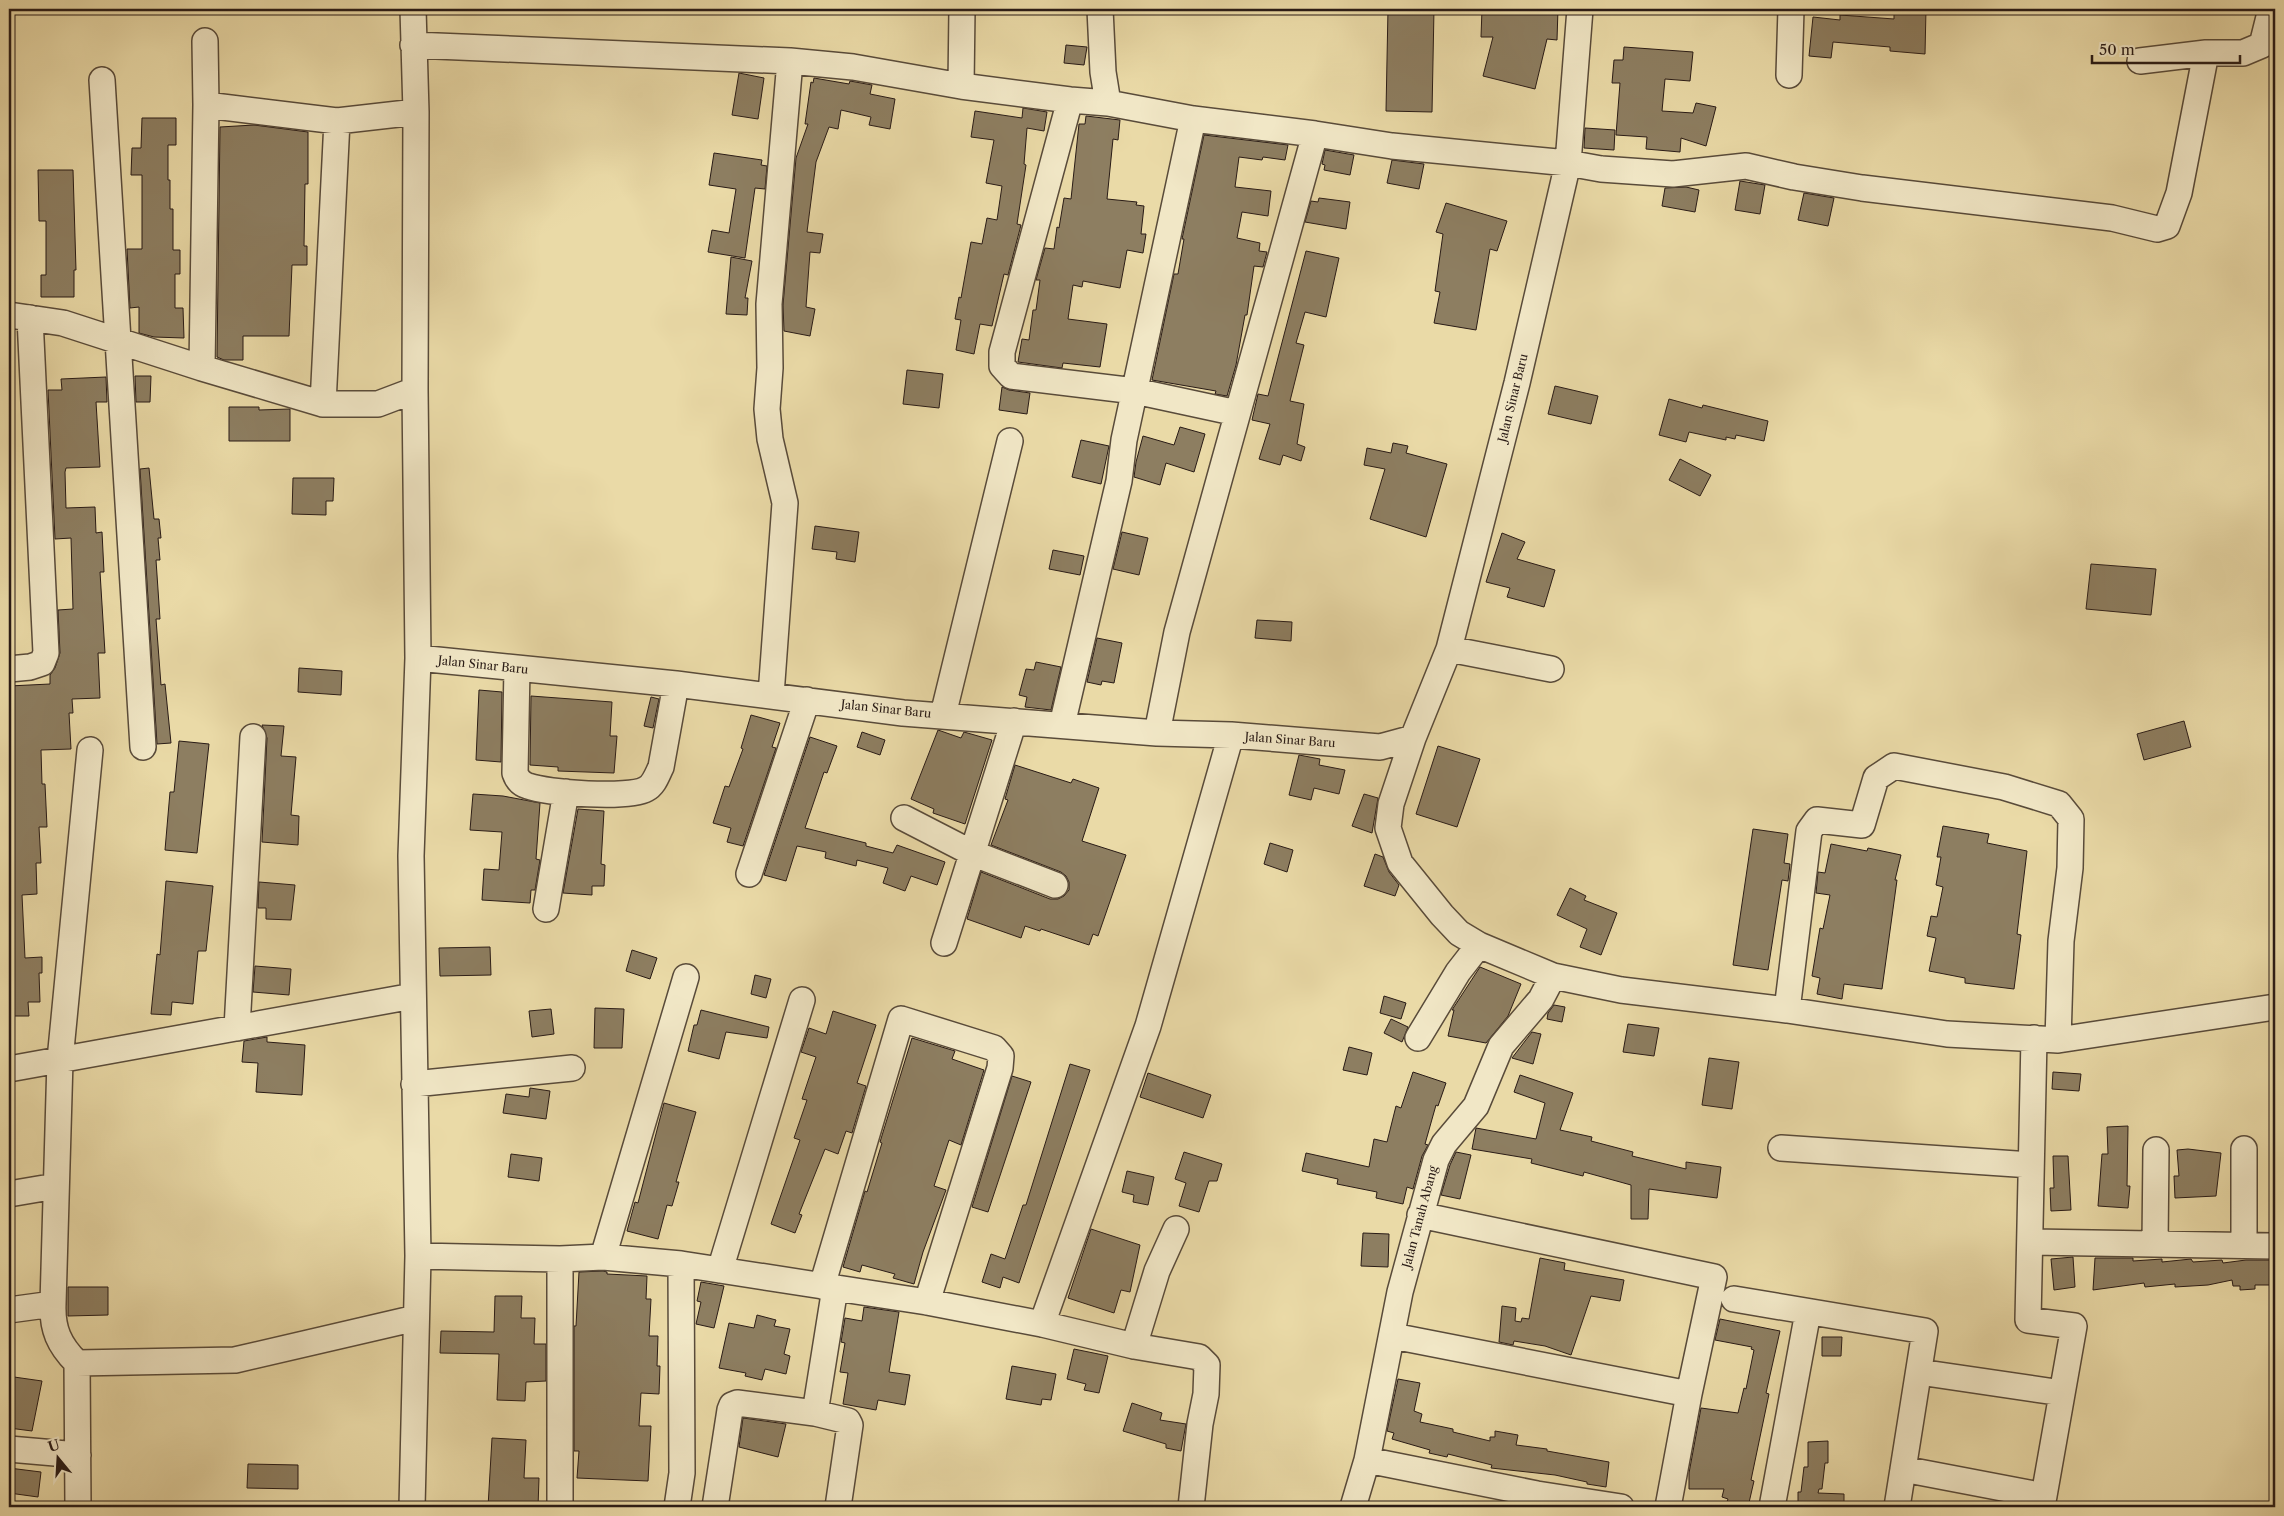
<svg xmlns="http://www.w3.org/2000/svg" width="2284" height="1516" viewBox="0 0 2284 1516" font-family="'Libre Caslon Text',serif">
<style>
.building{fill:#8d7e61;stroke:#291b16}
.lines{fill:none;stroke-linecap:round;stroke-linejoin:round}
.minor-casing{stroke:#594b3a;stroke-width:28}
.minor{stroke:#f1e7c6;stroke-width:25}
.labels{text-anchor:middle;stroke-width:5;stroke-linejoin:round;paint-order:stroke}
.street-label{font-size:12px;fill:#291b16;stroke:#f1e7c6}
</style>
<rect width="100%" height="100%" fill="#eadaa7"/>
<filter id="stains"><feTurbulence type="fractalNoise" baseFrequency=".004" numOctaves="4"/><feColorMatrix values="0 0 0 0 .2 0 0 0 0 .09 0 0 0 0 .02 0 0 0 .5 -.17"/></filter>
<radialGradient id="worn" r=".72"><stop offset=".6" stop-color="#630" stop-opacity="0"/><stop offset="1" stop-color="#630" stop-opacity=".3"/></radialGradient>
<path class="building" d="M1388 9H1434L1432 112 1386 111Z
M1482 9H1558L1557 40 1547 39 1535 89 1483 76 1493 37H1481Z
M1894 9H1926L1925 54 1890 51V47L1833 42 1831 58 1809 56 1813 17 1840 20V15L1894 19Z
M1066 45 1087 47 1084 65 1064 63Z
M1624 47 1693 52 1690 81 1665 79 1662 111 1693 113 1696 103 1716 107 1706 146 1681 138 1680 152 1646 149 1647 137 1616 135 1620 83H1612L1614 60H1623Z
M739 73 764 78 758 119 732 115Z
M814 78 849 84 850 81 872 85 870 94 895 99 890 129 869 125 871 117 841 110 838 129 829 127 816 162 807 232 823 234 820 253 810 252 806 307 815 309 810 336 784 331 783 305 796 158 808 124H805L811 82 813 83Z
M1023 108 1047 112 1044 131 1027 128 1024 164 1026 165 1017 224 1021 225 1008 275 1004 274 992 326 980 324 974 354 956 350 961 320 955 319 959 297 961 298 971 242 982 244 987 218 997 220 1002 186 986 183 994 140 971 137 975 111 1022 118Z
M1086 116 1120 120 1118 140 1113 139 1107 199 1137 202 1136 205 1144 206 1141 234H1146L1143 253 1127 250 1120 288 1083 281 1082 287 1073 285 1068 319 1107 324 1100 367 1063 363 1062 368 1018 362 1022 339 1029 340 1033 310H1036L1040 280H1036L1045 248 1054 249 1057 227 1059 228 1064 198 1071 199 1079 124H1085Z
M142 118H176V145H168V180H170V209H173V250H180V274H175V308H183L184 338 154 337 139 333V307L130 308 127 249H142V175H131L132 148H141Z
M254 125 308 132V184H305L304 246H307V265H292L289 336H243V360H224L217 357 220 127Z
M1585 128 1615 130 1614 150 1584 148Z
M1204 135 1288 145 1285 160 1263 157 1262 160 1239 157 1235 187 1271 191 1268 216 1242 212 1237 238 1260 243 1259 251 1267 252 1263 267 1254 266 1247 315H1245L1236 365 1227 396 1215 394 1216 391 1152 380 1174 274H1178L1184 239H1182Z
M1325 150 1354 155 1350 175 1324 170 1325 165 1322 164Z
M714 153 762 160 761 165 767 166 765 189 755 188 745 258 708 252 712 230 729 233 736 189 709 185Z
M1392 160 1424 164 1419 189 1387 183Z
M38 170H73L76 270H74V297H41V275H46V221H39Z
M1740 181 1765 185 1760 214 1735 210Z
M1686 187 1699 190 1695 212 1662 206 1665 188Z
M1804 193 1834 198 1828 226 1798 220Z
M1319 198 1350 202 1346 229 1305 222 1311 201 1318 202Z
M1446 203 1507 221 1497 251 1490 249 1476 330 1434 323 1440 292 1435 291 1443 234 1436 232Z
M1306 251 1339 258 1326 317 1305 312 1296 343 1304 345 1290 401 1304 404 1297 444 1305 447 1301 461 1283 455 1280 465 1259 459 1270 424 1252 420 1258 394 1268 396Z
M731 257 752 261 745 298H748L747 315 726 314Z
M907 370 943 374 939 408 903 404Z
M135 376H151L150 402H136Z
M106 377 107 402H96L100 467 66 468 65 472 66 508 95 507 96 533 102 532 104 572H100L105 653H98L100 698 72 699 73 713H69L71 749 41 750 42 784H45L47 827H39L41 863H36L37 894 22 895 25 958 42 957V973H39L40 1002H28L29 1016H9V874L11 873 12 866 9 814V686L50 684V675L55 668 60 653 58 610 73 609 71 538 55 539 48 390H62L61 379Z
M1555 386 1598 396 1591 424 1548 414Z
M1002 387 1009 390 1030 393 1027 414 999 410Z
M1669 399 1702 408 1703 405 1768 421 1764 441 1736 435 1735 439 1726 437V440L1689 432 1686 442 1659 435Z
M229 407H259V410L290 409V441H229Z
M1180 427 1205 434 1194 472 1166 463 1160 485 1134 477 1136 462 1143 436 1174 445Z
M1081 440 1109 446 1101 484 1072 477Z
M1393 443 1408 446 1406 453 1447 464 1426 537 1370 519 1385 469 1364 465 1367 448 1391 453Z
M1680 459 1711 475 1700 496 1669 480Z
M149 468 154 519H159L161 538H158L160 560H156L160 619H156L161 685 165 684 171 743 157 744 140 469Z
M293 478H334L333 501H326V515L292 514Z
M815 526 859 532 855 562 836 559 837 552 812 549Z
M1122 532 1148 538 1139 575 1113 569Z
M1502 533 1525 542 1517 559 1555 570 1544 607 1507 597 1510 588 1486 582Z
M1053 550 1084 556 1080 575 1049 569Z
M2091 564 2156 569 2151 615 2086 609Z
M1257 620 1292 622 1291 641 1255 638Z
M1097 638 1122 643 1114 683 1102 681 1101 685 1087 682Z
M1036 662 1061 667 1051 710 1025 707 1027 697 1019 695 1026 669 1034 670Z
M299 668 342 671 341 695 298 692Z
M479 690 502 692 501 762 476 760Z
M531 696 612 702 610 736H617L614 773 558 771V767L530 765Z
M651 697 659 699 653 728 644 726Z
M751 715 780 723 772 747 776 748 743 846 727 842 731 828 713 823 725 786 729 787 743 749 741 748Z
M2184 721 2191 747 2144 760 2137 734Z
M262 725 284 726 281 756 296 757 291 815 299 816 298 845 262 842 267 738Z
M938 730 961 738 964 732 992 740 965 824 933 813 934 809 911 799Z
M862 732 885 740 880 755 857 747Z
M810 737 837 746 827 773 824 772 805 828 866 843V846L893 853 897 845 945 862 937 885 911 876 905 891 883 883 888 868 857 860 856 866 825 858 826 852 797 846 786 881 764 875Z
M179 741 209 744 197 853 165 850 170 792H174Z
M1438 746 1480 759 1457 827 1416 814Z
M1299 755 1320 759 1319 765 1345 770 1339 794 1314 788 1311 800 1289 795Z
M1015 765 1071 783 1073 779 1099 788 1082 841 1126 855 1098 936 1093 934 1089 945 1041 929 1040 931 1025 926 1021 938 967 919 981 872 1050 899H1058L1064 896 1069 890V882L1066 876 1061 872 991 845 1008 800 1005 799Z
M473 794 503 796 540 803 536 859 540 860 535 890H531L530 903 482 900 484 869 499 870 502 832 470 830Z
M1364 794 1378 798 1372 833 1352 826Z
M578 809 604 811 601 864 605 865 604 886H592V895L563 893Z
M1943 826 1989 834 1987 843 2027 851 2017 934 2021 935 2014 989 1965 983V978L1929 971 1936 938 1927 936 1931 916 1937 917 1943 887 1936 885 1941 857H1937Z
M1753 829 1788 834 1784 863 1790 864 1788 881 1782 880 1768 970 1733 965Z
M1270 843 1293 850 1287 872 1264 864Z
M1831 844 1867 851 1868 848 1901 855 1895 880H1897L1882 989 1844 984 1842 999 1817 994 1820 978 1812 976 1820 928 1823 929 1830 895 1816 893 1818 872 1825 873Z
M1375 854 1383 857 1389 872 1399 885 1395 896 1364 886Z
M166 881 213 886 206 951H198L193 1004 172 1002 171 1015 151 1014 157 954 160 955Z
M259 882 295 885 291 920 266 919V908H258Z
M1570 888 1586 896 1584 900 1617 913 1601 955 1580 947 1587 929 1557 915Z
M490 947 491 975 440 976 439 948Z
M632 950 657 958 650 979 626 971Z
M255 966 291 969 289 995 253 992Z
M1480 967 1521 984 1508 1016 1486 1043 1448 1036 1454 1010H1452Z
M755 975 771 979 766 998 751 994Z
M1384 996 1406 1003 1401 1019 1380 1013Z
M1554 1005 1565 1007 1562 1022 1547 1019 1548 1013Z
M595 1008 624 1009 622 1048H594Z
M551 1009 554 1034 532 1037 529 1011Z
M701 1010 769 1027 767 1038 726 1032 719 1059 688 1051 694 1025H697Z
M833 1011 876 1025 857 1083 866 1086 852 1133 846 1131 838 1154 825 1149 799 1214 802 1215 795 1233 771 1224 800 1140 794 1138 807 1100 802 1099 816 1057 801 1052 809 1028 826 1034Z
M1391 1019 1408 1027 1402 1042 1384 1033Z
M1628 1024 1659 1028 1654 1056 1623 1052Z
M1532 1032 1541 1034 1533 1064 1512 1058Z
M267 1037V1042L305 1045 302 1095 256 1092 258 1063 242 1062 244 1041Z
M912 1038 955 1051 952 1059 984 1070 961 1145 949 1140 934 1186 946 1190 923 1252 914 1284 893 1278 895 1274 862 1265 860 1272 843 1267 865 1191 867 1192 882 1143 880 1142Z
M1349 1047 1372 1053 1367 1075 1343 1070Z
M1709 1058 1739 1062 1732 1109 1702 1105Z
M1070 1064 1090 1070 1019 1283 1003 1277 1000 1288 982 1282 991 1254 1005 1259 1023 1205H1026Z
M1413 1072 1446 1083 1438 1106 1436 1105 1425 1144 1428 1145 1422 1156 1413 1189 1407 1187 1403 1204 1376 1198 1377 1192 1337 1184 1338 1179 1302 1171 1306 1153 1369 1167 1374 1139 1387 1142 1396 1106 1401 1108Z
M2053 1072 2081 1074 2079 1091 2052 1089Z
M1148 1073 1211 1095 1203 1118 1140 1097Z
M1520 1075 1573 1093 1560 1130 1592 1137 1591 1141 1633 1152 1632 1156 1686 1169V1162L1721 1167 1717 1198 1649 1189 1648 1219H1631V1185L1584 1172 1583 1176 1531 1163 1532 1159 1472 1149 1476 1128 1536 1139 1545 1103 1514 1092Z
M1012 1076 1031 1082 988 1212 972 1207Z
M530 1088 550 1091 546 1119 503 1113 506 1094 529 1097Z
M664 1103 696 1112 676 1182H679L672 1206 667 1205 658 1239 627 1231 635 1202 638 1203Z
M2128 1126 2127 1186H2130L2128 1208 2098 1206 2102 1154H2108L2107 1127Z
M2188 1149 2221 1153 2216 1196 2175 1198 2174 1176H2179L2177 1150Z
M1184 1152 1222 1164 1217 1181H1209L1199 1212 1179 1206 1186 1183 1175 1179Z
M1456 1152 1471 1155 1460 1199 1441 1195 1450 1165Z
M511 1154 542 1158 539 1181 508 1177Z
M2053 1156H2068L2071 1210 2051 1211 2050 1188H2054Z
M1127 1171 1154 1177 1148 1205 1133 1202 1134 1195 1122 1192Z
M1091 1229 1140 1245 1130 1292 1121 1290 1114 1313 1068 1298Z
M1363 1233 1389 1234 1388 1267 1361 1266Z
M2073 1257 2075 1287 2054 1290 2051 1259Z
M1540 1258 1565 1263 1564 1270 1624 1280 1620 1301 1591 1296 1571 1355 1545 1346 1514 1341 1513 1345 1499 1342 1502 1306 1516 1308 1515 1321 1521 1322 1522 1318 1529 1319Z
M2095 1258H2133V1261L2162 1259V1262L2191 1259 2193 1262 2222 1260 2223 1263 2246 1260H2275V1285H2255V1289L2240 1290V1286H2233L2232 1280 2208 1285 2175 1287V1284L2145 1287 2144 1283 2093 1290Z
M603 1271 607 1272V1274L647 1276 646 1299H651L649 1336H658L657 1366H660L659 1394 641 1393 639 1426H651L648 1481 577 1478 579 1451H574V1326H576L579 1272Z
M701 1282 724 1286 714 1328 696 1324 701 1302 697 1301Z
M68 1287H108V1315L68 1316Z
M495 1296H522L521 1318H535L534 1344H546V1381L526 1382 525 1401 497 1400 499 1354 440 1353 441 1331 494 1332Z
M864 1307 899 1312 889 1372 910 1375 905 1405 878 1400 876 1410 843 1404 848 1373 840 1372 845 1343 841 1342 845 1318 862 1321Z
M757 1315 776 1320 774 1326 790 1329 784 1354 790 1356 786 1374 765 1369 762 1380 745 1376 746 1373 719 1368 729 1323 754 1328Z
M1720 1319 1780 1331 1766 1393 1769 1394 1751 1480 1754 1481 1748 1507H1725L1728 1499 1722 1497 1724 1489H1689V1473L1701 1408 1738 1413 1744 1388 1746 1389 1754 1350 1751 1349 1752 1347 1715 1340Z
M1822 1337H1842L1841 1356H1822Z
M1074 1349 1108 1356 1099 1393 1084 1390 1086 1384 1067 1379Z
M1012 1366 1056 1374 1051 1400 1042 1399 1041 1405 1006 1399Z
M14 1377 42 1381 32 1431 9 1428V1410Z
M1398 1379 1420 1383 1414 1411 1422 1414 1420 1422 1453 1429V1432L1490 1441V1437H1495V1431L1518 1435 1516 1445 1547 1449V1451L1609 1462 1606 1487 1587 1484V1482L1555 1475 1491 1468 1492 1465 1448 1454 1447 1457 1429 1453 1430 1450 1392 1439 1394 1433 1387 1431Z
M1132 1403 1162 1413 1160 1420 1186 1424 1181 1451 1166 1448V1444L1123 1431Z
M743 1418 786 1424 778 1457 739 1447Z
M492 1438 526 1440 524 1478H539L538 1507H488Z
M1828 1441V1463H1825L1822 1489H1819L1818 1493 1844 1494V1507H1798V1492H1801L1804 1467H1808V1442Z
M248 1464 298 1465V1489L247 1488Z
M9 1468 41 1472 38 1497 9 1493Z"/>
<g class="lines">
<defs>
<path id="minor" d="M1100 9 1103 72 1108 103
M413 45 790 61 853 67 961 86 1070 100 1108 103 1193 119 1315 134 1392 146 1568 163 1601 169 1673 174 1746 166 1794 177 1862 188 2112 218 2157 229 2167 226 2179 193 2206 53H2243L2262 45 2271 9
M2140 61 2206 53
M1789 75 1791 9
M102 80 143 747
M961 86 962 9
M1070 100 1002 352V366L1011 376 1135 391 1237 413
M206 105 337 121 416 112
M9 315 63 323 202 368 323 404H378L415 390
M202 368 206 105 205 41
M323 404 337 121
M1449 649 1551 669
M418 658 676 684 903 713 1157 733 1231 735 1380 747 1413 738 1449 649 1517 383 1568 163 1580 9
M517 668 515 773C517 779 521 784 528 786 547 793 629 799 646 789 654 785 657 775 661 767L676 684
M9 669 30 667 42 663 46 653 30 318
M771 695 785 503 770 439 767 409 770 368 769 304 790 61
M943 715 1010 441
M1062 725 1119 481 1124 440 1193 119
M1157 733 1177 632 1315 134
M1413 738 1391 804 1388 828 1400 863 1442 915 1459 933 1479 945 1458 972 1418 1038
M904 818 972 853 1055 885
M749 874 807 700
M546 909 566 792
M944 943 1014 721
M1479 945 1553 976 1621 990 1787 1010 1947 1034 2058 1040 2275 1007
M1787 1010 1809 831 1817 820 1862 825 1876 778 1894 766 2004 787 2059 804 2071 819 2070 868 2061 941 2058 1040
M237 1028 253 737
M2034 1038 2028 1320 2074 1326 2042 1507
M9 1069 413 996
M414 1084 572 1068
M1781 1148 2031 1165
M2244 1149V1245
M9 1194 56 1186
M2030 1242 2274 1246
M2155 1244 2156 1150
M418 1256 560 1259 603 1257 681 1264 927 1302 1042 1324 1134 1346 1199 1357 1207 1365 1206 1394 1200 1424 1191 1507
M603 1257 686 977
M560 1259V1507
M720 1270 802 1000
M822 1286 901 1019 994 1048 1001 1056 1000 1068 927 1302
M1734 1299 1925 1331 1897 1507
M9 1310 53 1304
M1042 1324 1148 1026 1231 735
M1393 1336 1689 1394 1714 1277 1420 1215
M1134 1346 1157 1271 1176 1229
M77 1363 235 1360 416 1318
M1919 1372 2062 1393
M815 1413 835 1288
M9 1449 78 1455
M1367 1460 1537 1494 1621 1507
M1903 1469 2044 1496
M78 1507 77 1363C59 1345 52 1329 53 1304L60 1060 90 750
M412 1507 418 1256 411 856 418 658 415 390 416 112 413 9
M677 1507 682 1473 681 1264
M715 1507 730 1410 732 1405 737 1403 815 1413 848 1421 850 1425 838 1507
M1353 1507 1367 1460 1400 1292 1436 1160 1444 1144 1476 1106 1501 1046 1541 999 1553 976
M1668 1507 1689 1394
M1772 1507 1808 1312"/>
</defs>
<use href="#minor" class="minor-casing"/>
<use href="#minor" class="minor"/>
</g>
<g class="labels">
<g class="street-label">
<text transform="translate(1513 398) rotate(-76)" y="4">Jalan Sinar Baru</text>
<text transform="translate(483 665) rotate(6)" y="4">Jalan Sinar Baru</text>
<text transform="translate(886 709) rotate(6)" y="4">Jalan Sinar Baru</text>
<text transform="translate(1290 740) rotate(4)" y="4">Jalan Sinar Baru</text>
<text transform="translate(1420 1217) rotate(-75)" y="4">Jalan Tanah Abang</text>
</g>
</g>
<rect width="2284" height="1516" fill="none" stroke="#eadaa7" stroke-width="30"/>
<rect x="10" y="10" width="2264" height="1496" fill="none" stroke="#291b16" stroke-width="2.5"/>
<rect x="15" y="15" width="2254" height="1486" fill="none" stroke="#291b16"/>
<g transform="translate(58 1458) rotate(342)" stroke="#f1e7c6" stroke-width="4" paint-order="stroke">
<path d="M0-4L9 19L0 12L-9 19Z" fill="#291b16"/>
<text y="-8" font-size="14" font-weight="bold" text-anchor="middle" fill="#291b16">U</text>
</g>
<path d="M2092 55v8h148v-8" fill="none" stroke="#291b16" stroke-width="2.5"/>
<text x="2099" y="55" font-size="15" fill="#291b16" stroke="#f1e7c6" stroke-width="4" paint-order="stroke">50 m</text>
<rect width="100%" height="100%" filter="url(#stains)"/>
<rect width="100%" height="100%" fill="url(#worn)"/>
</svg>
